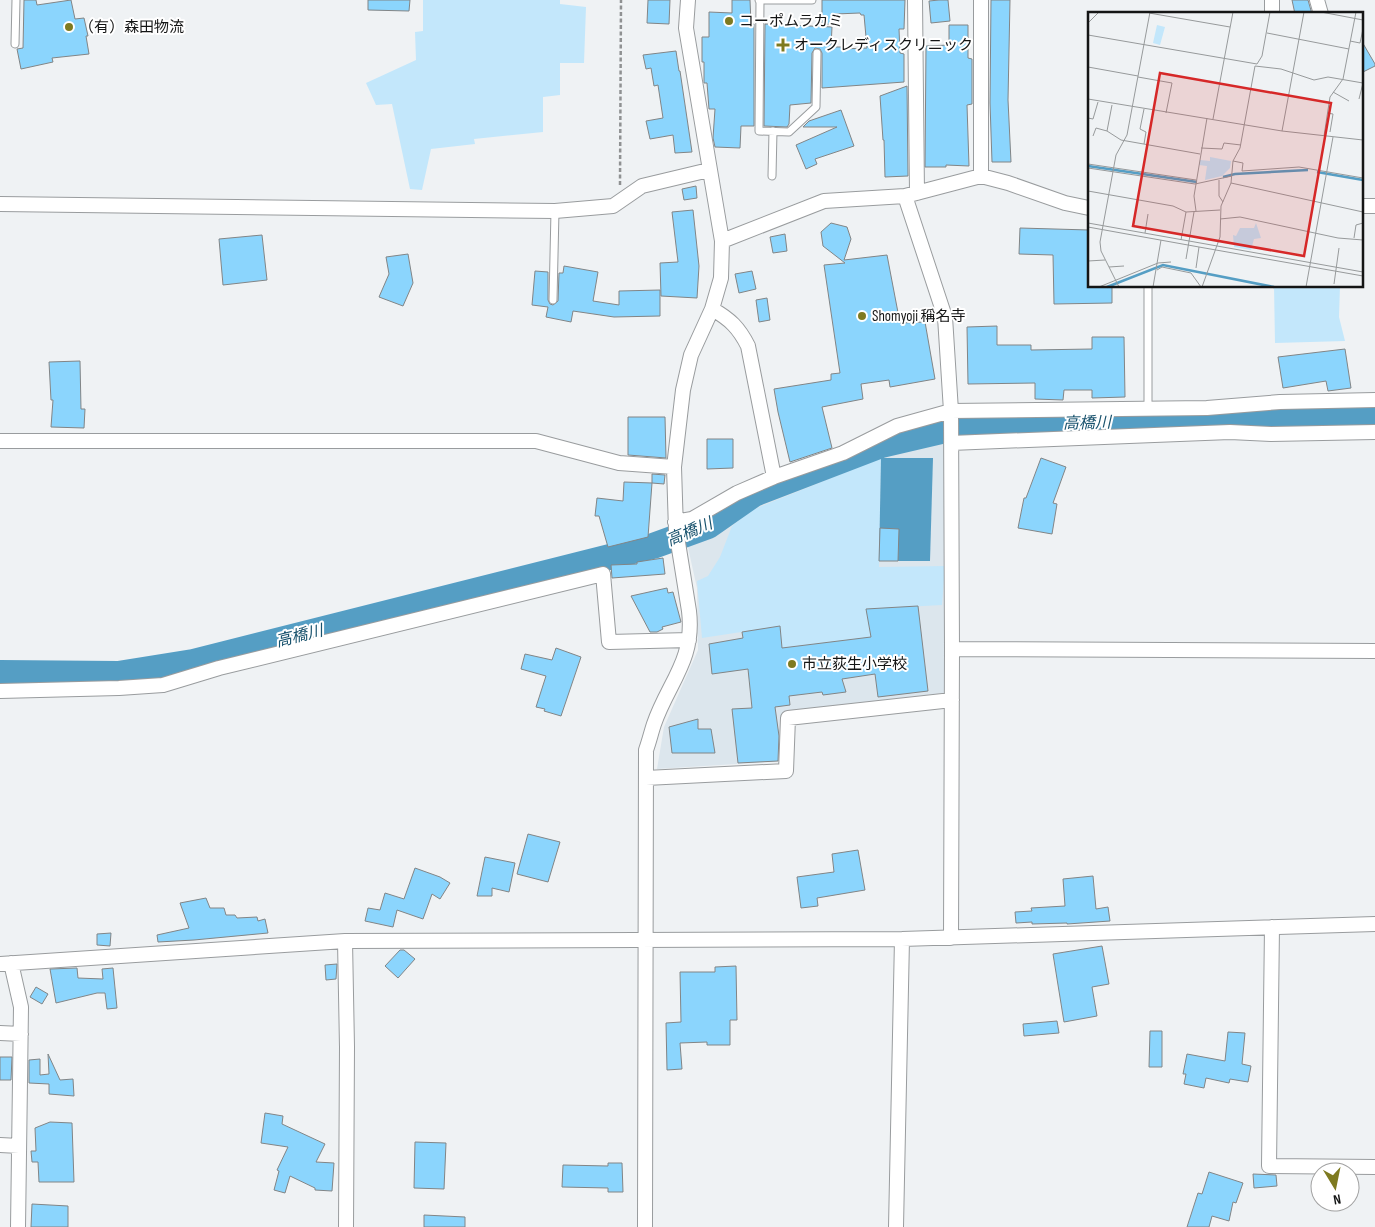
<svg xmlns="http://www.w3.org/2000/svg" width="1375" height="1227" viewBox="0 0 1375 1227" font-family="'Sofia Sans Condensed','Noto Sans JP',sans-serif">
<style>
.built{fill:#dce6ed}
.green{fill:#c3e7fb}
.water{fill:#559ec4}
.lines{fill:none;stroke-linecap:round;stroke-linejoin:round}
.river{stroke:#559ec4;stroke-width:26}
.building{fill:#8bd5fd;stroke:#828586}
.lane-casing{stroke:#999c9e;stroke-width:9}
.street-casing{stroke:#999c9e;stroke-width:16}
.path{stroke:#8f9192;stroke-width:2.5;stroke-dasharray:4 2.5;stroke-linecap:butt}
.lane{stroke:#fff;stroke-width:7}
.street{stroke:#fff;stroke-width:14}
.poi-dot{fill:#7e7a20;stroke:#fff;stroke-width:2}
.labels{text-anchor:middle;stroke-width:4;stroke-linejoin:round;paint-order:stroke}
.poi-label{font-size:15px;fill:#141515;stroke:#fff;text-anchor:start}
.water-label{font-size:16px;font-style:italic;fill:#18526d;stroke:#fff}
.inset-river{fill:none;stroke:#559ec4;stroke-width:2.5}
.inset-road{fill:none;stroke:#979a9b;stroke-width:1}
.view{fill:#d62828;fill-opacity:0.15;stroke:#d62828;stroke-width:2.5}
.inset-edge{fill:none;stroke:#141515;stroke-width:2.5}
</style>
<rect width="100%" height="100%" fill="#eff2f4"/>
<path class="built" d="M944 439V693L784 711 782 761 657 769 664 727 698 650 697 588 687 543 703 538 745 510 891 452Z"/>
<path class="green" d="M423 0H560V4L586 7 584 63H560V95L543 97V132L474 139 475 144 431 149 422 190 410 189 392 104 376 105 366 83 416 60 415 32 423 31Z
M1274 286H1340L1339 317 1345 341 1275 343Z
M881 458 879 567 945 566 942 605 867 609 871 637 782 648 780 626 702 638 697 581 708 576 720 557 732 526 752 510Z"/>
<path class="water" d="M881 458H933L930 561H879Z"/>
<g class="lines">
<path class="river" d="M0 673 118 674 193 662 653 546 708 526 754 494 881 445 971 424 1375 416"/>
</g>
<path class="building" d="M24 0H36L37 5 71 0 75 19 84 18 88 36H86L89 54 52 58 53 62 21 69 17 49 23 48Z
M368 0H410L409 11 368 10Z
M648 0H670L669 24 647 23Z
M732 0H750L751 24H754V126H741L740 148 715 147 713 138 715 109H709L707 83H704V62H702V37H709V12L732 13Z
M822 0H905L904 29H899L900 53 904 54V82L822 88V53L820 49 815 48 812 53 811 103 790 105 789 124 787 127 764 126 765 24 832 27 831 47H842V49L867 48 864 15H861L860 13 835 14 836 23 822 25Z
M939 0H948L950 21 931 23 929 1Z
M991 0H1010L1008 100 1011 162H992L990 103Z
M1292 0H1308L1312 14H1295Z
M949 25H968V58L972 59V104L967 105 969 166 946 165V167H925L926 46 949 45Z
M1361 40 1375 64V66L1361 73Z
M676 51 679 71H680L692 152 675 153 673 135 650 139 646 121 663 118 658 85 654 86 651 68 646 69 643 55Z
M907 86 908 176 885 177 884 140H883L880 96Z
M841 110 854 146 815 159 817 164 806 169 796 145 837 127H803L809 121Z
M696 186 697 198 684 200 682 189Z
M693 210 699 266 697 298 661 296 660 263 678 262 672 212Z
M831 223 847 227 851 239 844 260 887 255 900 323 925 322 935 379 890 387 889 380 861 384 863 399 822 407 832 448 790 462 778 412 774 389 831 380V374L840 373 824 265 845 263 823 246 821 232Z
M1020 228 1089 230V286H1112V303L1054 304 1053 255 1019 254Z
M785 234 787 251 773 253 770 237Z
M262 235 267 280 223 285 219 239Z
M408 254 413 283 403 306 379 297 389 274 386 257Z
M564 266 598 272 593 301 619 305V291L660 290V316L614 317 573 311 571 322 546 317 548 307 532 305 535 271 548 272V300L550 304 553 305 558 301 559 273H563Z
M752 271 756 289 739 293 735 274Z
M767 298 770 320 759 322 756 300Z
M997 326V345H1031V350L1092 349V337H1124L1125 397 1092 398V390H1064L1063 400 1035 399V383L968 384 967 327Z
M1345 349 1351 388 1328 391 1326 381 1283 388 1278 357Z
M80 361 81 409H85L84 428 51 427 53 400H51L49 362Z
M628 417H665L666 458 628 455Z
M707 439H733V468L707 469Z
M1041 458 1066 467 1053 503 1057 504 1052 534 1018 528 1024 498H1026Z
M652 474 665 475 664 484 652 483Z
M624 482 652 483 648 537 608 547 599 516H595L597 498 623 501Z
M880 528 899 529 898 561H879Z
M663 558 665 574 612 578 611 565 637 564V562Z
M667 588 668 593 673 592 681 622 662 627 663 629 657 632H650L631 596Z
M918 606 928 691 878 697 875 674 842 679 846 692 823 695 822 692 789 696 790 705 775 707 779 736 778 761 738 763 732 709 752 708 748 669 712 674 709 644 743 638 742 632 780 626 782 648 871 637 866 609Z
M556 648 581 657 561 716 544 711 545 709 536 707 546 676 521 669 525 654 552 660Z
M698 719V729H711L715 753H672L669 727Z
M528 834 560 842 548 882 517 874Z
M858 850 865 890 817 898 818 906 801 908 797 877 834 872 832 854Z
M485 857 515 863 509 892 492 888V896H477Z
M415 868 440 877 450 883 440 899 432 894 423 919 397 910 393 927 365 921 368 908 380 910 385 893 404 899Z
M1093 876 1096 909 1108 907 1110 921 1067 924V923L1032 924V922L1016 923 1015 912 1032 911 1031 908 1065 906 1063 879Z
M206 898 210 908H224L226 915H235L237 918 257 917 258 921 265 919 268 933 194 940 158 942 157 935 189 928 180 903Z
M111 933 110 946 97 945V934Z
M1102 946 1109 984 1092 987 1097 1016 1064 1022 1053 954Z
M400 950H404L415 959 398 978 385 966Z
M337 964 336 979 326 980 325 965Z
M736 966 737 1020H730V1045H707V1042L680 1043 682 1069 667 1070 666 1023 681 1022 680 972H715V967Z
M77 968 78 978 103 979 102 969 113 968 117 1008 107 1009 105 993H97L56 1003 50 969Z
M36 987 48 994 42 1004 30 997Z
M1057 1021 1059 1033 1024 1036 1023 1024Z
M1150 1031H1162V1067H1149Z
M1228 1032 1245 1033 1242 1064 1251 1066 1248 1082 1230 1079 1229 1083 1206 1078 1204 1088 1184 1084 1186 1074H1183L1187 1054 1225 1061Z
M48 1054 60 1080 73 1079 74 1096 49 1094V1084L29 1083V1060L40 1059V1075L49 1074Z
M0 1057H12L11 1080H0Z
M265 1113 283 1116 282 1124 325 1144 316 1162 334 1163 332 1191 315 1190V1188L290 1176 285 1193 274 1190 279 1171 277 1170 288 1147 261 1143Z
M50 1122 72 1123 74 1182H39L38 1162H32L31 1151H36L35 1128Z
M415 1142 446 1143 444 1189 414 1188Z
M608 1163H622L623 1192H608V1188L562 1187 563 1165 608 1166Z
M1209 1172 1243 1183 1236 1203 1233 1202 1229 1221 1212 1216 1209 1227H1187L1198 1193 1202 1194Z
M1253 1174 1276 1175 1277 1186 1254 1188Z
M32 1204 68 1206V1227H31Z
M424 1215 465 1217V1227H424Z"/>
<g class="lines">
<defs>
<path id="lane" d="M759 0H812
M760 0 759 131 789 132 816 107 817 53
M15 44 16 0
M772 176 773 131
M553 300 555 211
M1148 408V286"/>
<path id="street" d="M915 0 917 193
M1317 0 1321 14
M1272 14V0
M981 176V0
M905 196 945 317 951 411 952 649 951 938
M0 204 555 211 613 206 642 186 709 170
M1361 206H1375
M722 241 824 201 905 196 981 176 1008 183 1065 203 1089 208
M712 309C730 319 739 328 748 346L774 477
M0 441H536L619 463 674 467
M951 443 1230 432 1271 434 1375 432
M675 522 692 519 737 493 774 477 843 453 897 426 951 411 1207 408 1280 402 1375 400
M952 649 1375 651
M0 691 119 688 163 685 219 668 603 574 609 642 689 640
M646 778 786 771 788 718 952 700
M1272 927 1269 1166 1375 1167
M345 941 347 1047 346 1227
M11 963 21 1007 18 1227
M0 964 345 941 902 939 1375 924
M0 1033 21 1034
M0 1145 19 1146
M645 1227 646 750C649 742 651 733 654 724 668 683 695 660 689 611L676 530 674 467 683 390 691 355 712 309 721 278 722 241 686 28 688 0
M896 1227 902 939"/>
</defs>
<use href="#lane" class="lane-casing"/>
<use href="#street" class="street-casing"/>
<path class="path" d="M620 185 621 0"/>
<use href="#lane" class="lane"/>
<use href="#street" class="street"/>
</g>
<g class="poi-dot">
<circle cx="729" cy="21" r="5"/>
<circle cx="69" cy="27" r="5"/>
<path d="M780.5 37.5h5v5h5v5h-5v5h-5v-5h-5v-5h5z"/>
<circle cx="862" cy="316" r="5"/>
<circle cx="792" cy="664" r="5"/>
</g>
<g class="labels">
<g class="poi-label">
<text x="739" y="26">コーポムラカミ</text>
<text x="79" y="32">（有）森田物流</text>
<text x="794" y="50">オークレディスクリニック</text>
<text x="872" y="321">Shomyoji 稱名寺</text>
<text x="802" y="669">市立荻生小学校</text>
</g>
<g class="water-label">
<text transform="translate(1087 422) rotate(-1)" y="6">高橋川</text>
<text transform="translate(689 531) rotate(-23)" y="6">高橋川</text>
<text transform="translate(299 635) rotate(-14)" y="6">高橋川</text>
</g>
</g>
<g transform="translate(1088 12)">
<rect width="275" height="275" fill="#eff2f4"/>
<path d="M69 13 77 15 72 33 65 31ZM122 145 143 149 142 156 134 164 117 168 119 154 111 153 112 148 122 149ZM168 211 173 226 166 227 163 238 146 235 145 223 148 224 152 216H166Z" fill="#c3e7fb"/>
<path class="inset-river" d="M0 154 109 170M229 160 275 168M135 165 147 162 220 158M19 275 75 253 186 275"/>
<path class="inset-road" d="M233 0 275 8M61 1 142 15M0 11 11 0M179 21 261 37M0 23 169 52 174 44 182 0M262 29 272 31 275 17M0 55 50 64M50 65 84 71 78 101M245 80 261 89M0 87 194 119 275 128M24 93 19 119 33 128 112 142M239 101 245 102 242 120M0 106 5 107 10 90M125 107 145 0M194 119 216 0M5 124 8 116 19 119M236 124 242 85 255 67 268 0M56 132 58 120 52 117 56 97M113 136 134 137 136 131 153 133M145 149 155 151 154 159 211 155 275 166M0 152 108 168M0 156 107 172 144 164M131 168V184L135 190M143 171 275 200M0 179 85 194 98 200 132 198M108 199 106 184 119 106M132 207 152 205 250 226 275 228M0 211 275 260M0 215 111 235 108 256M57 221 60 202M266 226 268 213 275 211M93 228 98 200M111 235 275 264M98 247 106 200M0 249 17 248M21 255 36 254M69 258 74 255 103 261 113 275M246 272 251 236M11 275 70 251 83 250M31 275 13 239 12 230 28 143 39 123 62 0M65 275 73 228M114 275 132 225 133 194 143 171 145 149 152 136 167 54 193 57 226 68 240 65 275 71 271 87M218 275 245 125"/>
<path class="view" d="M72 61 243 91 216 244 45 214Z"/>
<rect width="275" height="275" class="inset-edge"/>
</g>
<g transform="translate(1335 1187) rotate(170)"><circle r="24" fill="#ffffff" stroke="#a1a1a1"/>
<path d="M0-4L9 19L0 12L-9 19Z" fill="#7e7a20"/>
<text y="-8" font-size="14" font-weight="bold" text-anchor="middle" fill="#141515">N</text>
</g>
</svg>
